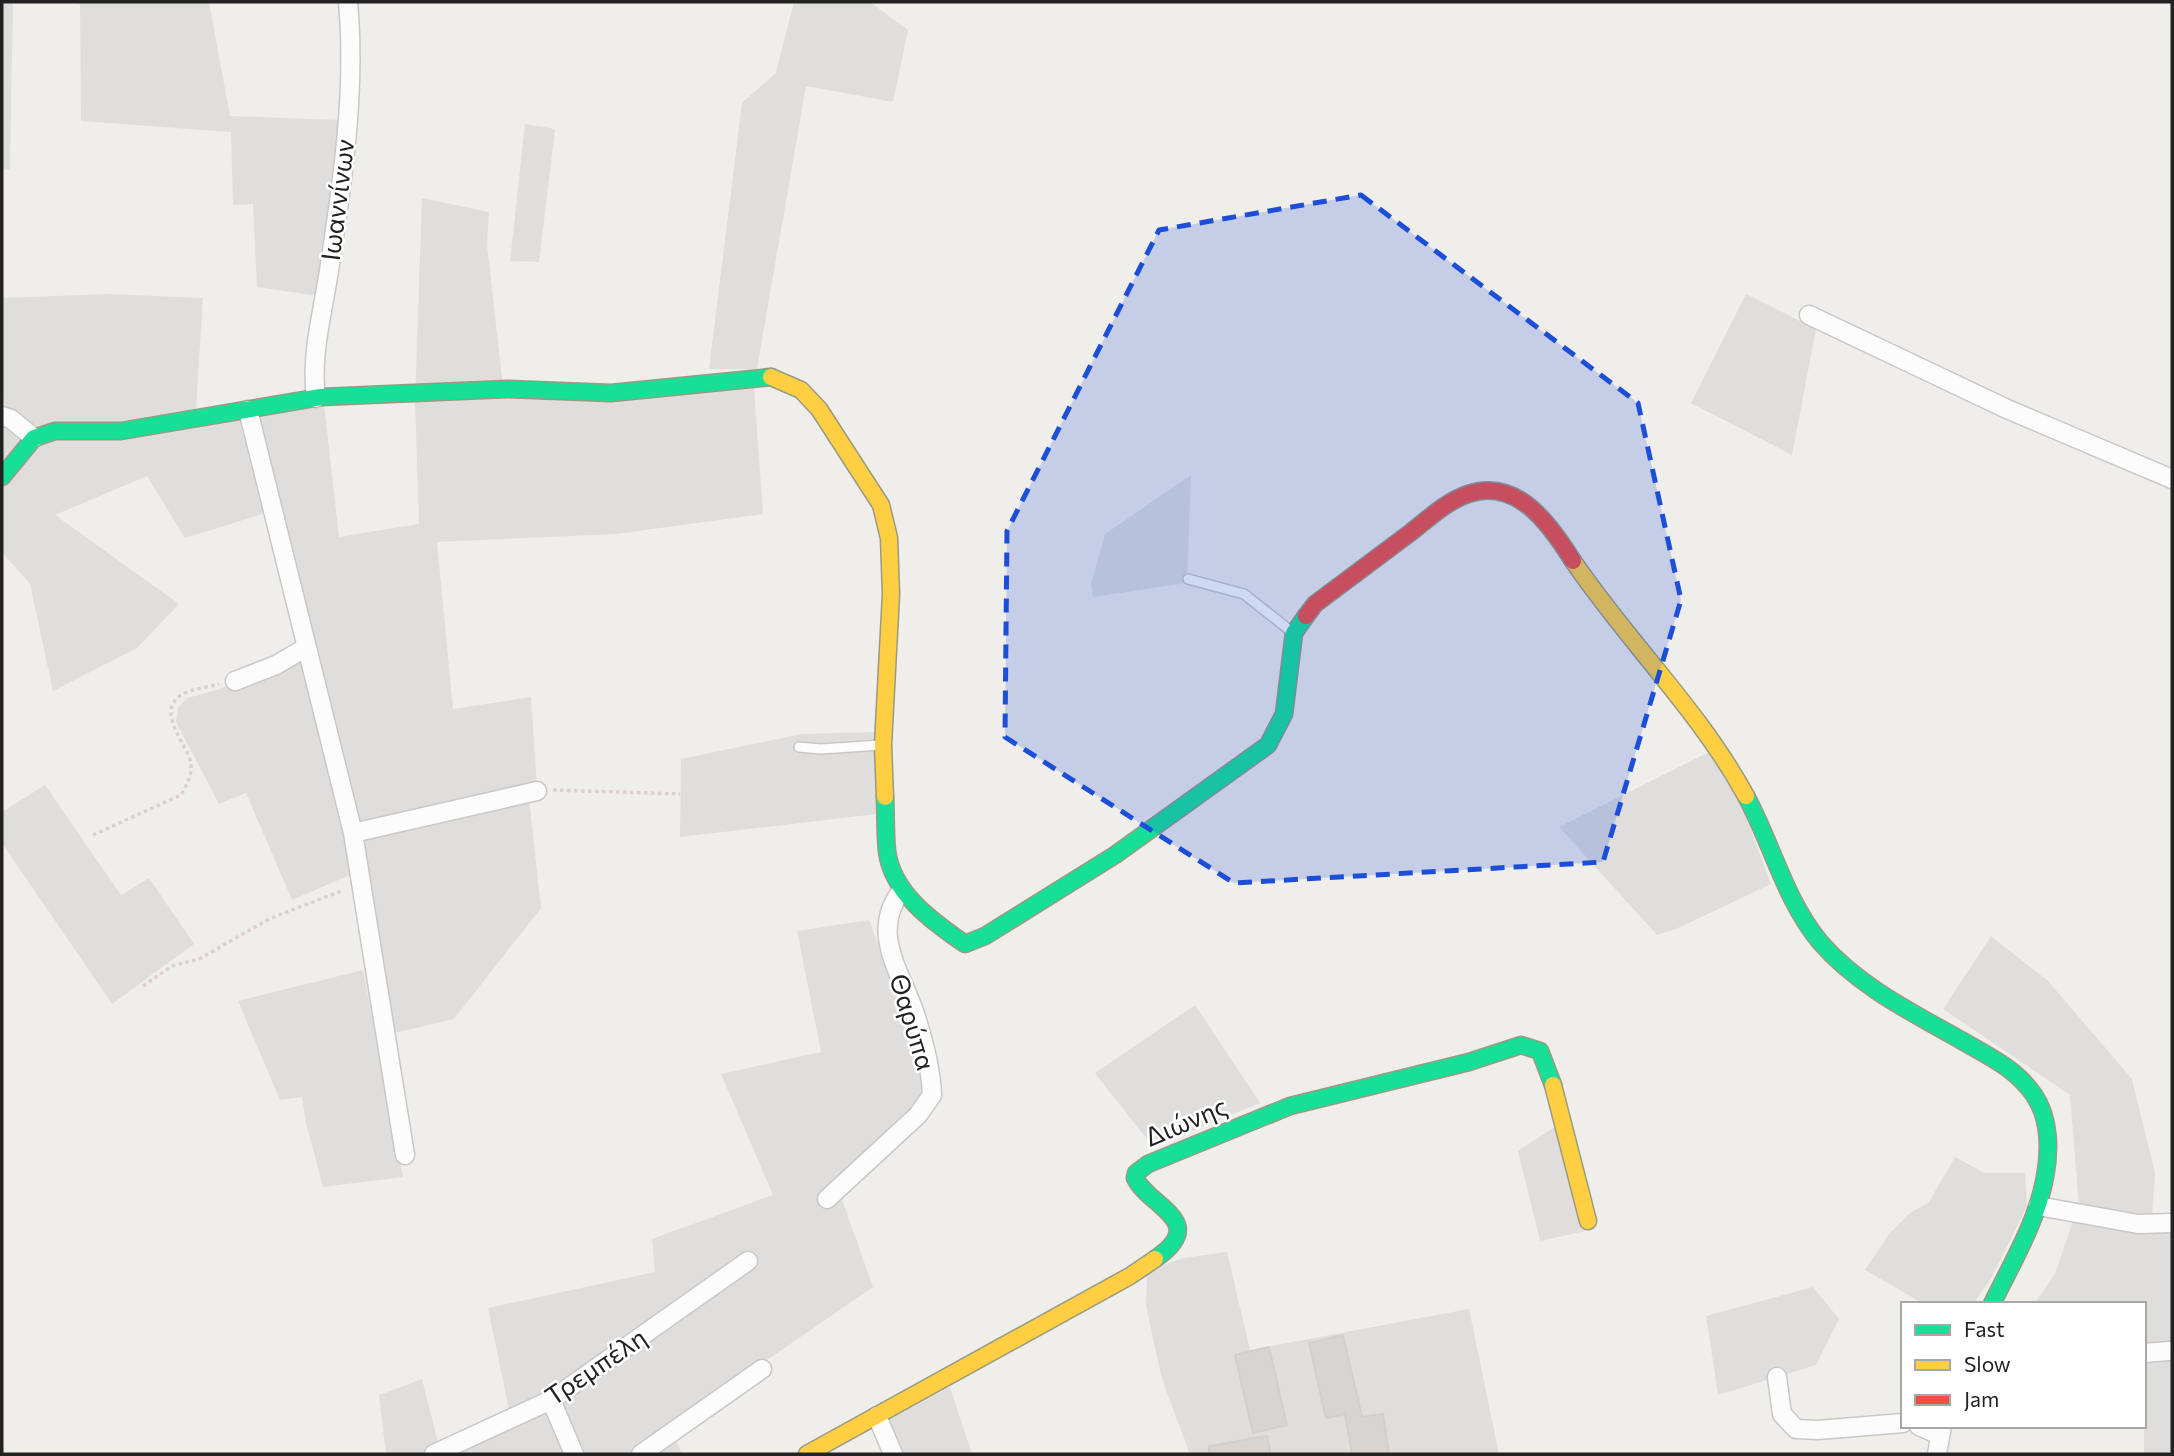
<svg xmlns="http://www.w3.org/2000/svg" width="2174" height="1456" viewBox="0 0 2174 1456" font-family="Commissioner,sans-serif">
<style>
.residential{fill:#dfdedc}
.building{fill:#d7d4d2;stroke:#d3d0cc;stroke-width:2}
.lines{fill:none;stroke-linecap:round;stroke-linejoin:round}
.lane-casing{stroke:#c9c8c7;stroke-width:12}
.street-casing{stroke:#c9c8c7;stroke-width:21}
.fast-casing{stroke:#999a82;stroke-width:19}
.slow-casing{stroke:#999a82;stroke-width:19}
.jam-casing{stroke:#999a82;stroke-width:19}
.path{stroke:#dccecd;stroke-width:3.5;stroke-dasharray:3.5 3.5;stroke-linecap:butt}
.lane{stroke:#fdfcfc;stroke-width:9}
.street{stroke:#fdfcfc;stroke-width:18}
.fast{stroke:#16e098;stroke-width:16}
.slow{stroke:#ffcf43;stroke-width:16}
.jam{stroke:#f24e42;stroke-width:16}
.marked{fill:#1d4ed8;fill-opacity:0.2;stroke:#1d4ed8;stroke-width:5;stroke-dasharray:14 9;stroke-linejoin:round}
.labels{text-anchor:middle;stroke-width:5;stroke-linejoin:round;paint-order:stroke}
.street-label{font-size:26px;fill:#222;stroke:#fff}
</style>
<rect width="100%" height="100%" fill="#f0eeeb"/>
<path class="residential" d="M2 2H13L10 170 2 169Z
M71 2H209L230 116 340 120 319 296 257 287 253 204 233 205 231 132 81 121 80 4Z
M794 2H870L908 30 893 102 806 86 757 369H709L742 103 776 73Z
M525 124 555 129 539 262 510 261Z
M422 198 489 212 487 245 504 395 754 388 763 514 616 534 437 542 453 709 531 697 537 787 528 789 541 908 454 1019 390 1034 364 869 292 900 246 793 219 804 176 722 178 707 187 698 217 690 309 650 275 510 185 538 147 476 55 515 179 604 137 648 53 691 30 584 2 552V419L9 421 2 394V298L108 294 203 298 195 423 324 404 339 537 419 524 415 401Z
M1746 294 1816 329 1792 455 1691 403Z
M1191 475 1187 583 1093 597 1091 584 1105 534Z
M875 732 877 814 680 837 681 759 802 734Z
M1709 752 1742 806 1771 884 1676 929 1657 935 1559 827Z
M45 785 121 895 149 878 194 944 112 1004 2 843V812Z
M869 920 921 1058 925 1096 913 1113 835 1180 873 1287 670 1427 682 1454H453L513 1429 488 1308 655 1272 652 1239 773 1195 721 1074 821 1052 797 931Z
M1991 936 2048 981 2132 1079 2155 1173 2152 1218 2079 1206 2070 1095 1943 1009Z
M363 970 403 1177 323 1187 306 1123 302 1097 280 1100 238 1001Z
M1195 1005 1260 1103 1153 1147 1095 1073Z
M1559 1124 1585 1231 1540 1241 1518 1151Z
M1955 1157 1985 1173H2025L2027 1206 1991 1279 1973 1304H1924L1865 1270 1889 1234 1910 1213 1929 1202Z
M2073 1221 2172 1227V1454H2144V1304H2034L2055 1274Z
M1227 1252 1250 1350 1469 1309 1499 1454H1190L1162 1379 1146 1306 1147 1271 1183 1258Z
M1813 1287 1839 1319 1816 1365 1718 1395 1706 1316Z
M422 1379 441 1454H386L379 1395Z
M950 1387 972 1454H900L887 1421Z"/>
<path class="building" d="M1343 1335 1362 1417 1383 1414 1389 1454H1352L1345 1414 1326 1418 1309 1343Z
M1269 1347 1287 1425 1253 1433 1235 1355Z
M1267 1436 1271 1454H1209V1446Z"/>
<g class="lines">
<defs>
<path id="lane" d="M1188 579 1244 594 1292 632
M799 747 821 749 881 745"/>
<path id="street" d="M1809 315 2007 409 2172 479
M316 398C310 354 324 308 330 264 343 178 356 89 348 2
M248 410 353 833 405 1155
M2 416 11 419 34 438
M235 681 276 665 305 648
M353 833 537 791
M827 1199 918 1115 932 1095C931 1066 923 1038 914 1011 899 969 870 931 902 890
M2038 1206 2138 1224 2172 1223
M2144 1353 2169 1351
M1777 1377 1782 1414 1796 1429 1818 1430 1903 1423
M551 1400 574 1454
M877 1416 893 1454
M1919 1426 1939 1435
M434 1454 551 1400 748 1261
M641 1454 762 1369
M1937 1454 1942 1426"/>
<path id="fast" d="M2 477 34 438 55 431H121L321 397 507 389 611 393 771 377
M1746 796C1772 844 1785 900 1820 942 1857 985 1911 1012 1959 1039 1986 1055 2016 1068 2034 1095 2050 1118 2050 1151 2045 1177 2037 1222 2012 1263 1992 1304
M885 797C886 815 885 833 887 851 892 893 933 922 965 944L985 936 1115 855 1268 745 1284 714 1294 633 1306 616
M1155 1259C1210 1221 1150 1208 1135 1178L1136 1173 1148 1164 1290 1106 1469 1062 1521 1045 1540 1051 1553 1085"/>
<path id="slow" d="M771 377 801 390 819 409 881 505 889 538 891 594 883 745 885 797
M1573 561C1628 642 1699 710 1746 796
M1553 1085 1588 1221
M807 1454 1130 1276 1155 1259"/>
<path id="jam" d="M1306 616 1315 604C1347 580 1379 556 1410 533 1428 519 1447 501 1468 494 1518 477 1551 526 1573 561"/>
</defs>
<use href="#lane" class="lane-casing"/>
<use href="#street" class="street-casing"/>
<use href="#fast" class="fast-casing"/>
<use href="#slow" class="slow-casing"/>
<use href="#jam" class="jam-casing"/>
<path class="path" d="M553 790 680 794
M93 835 181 795C187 785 192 776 191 764 188 743 150 708 187 692 197 688 209 687 219 684
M143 986 172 966 199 959 271 918 344 890"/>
<use href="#lane" class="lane"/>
<use href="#street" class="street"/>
<use href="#fast" class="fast"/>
<use href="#slow" class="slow"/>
<use href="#jam" class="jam"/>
</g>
<path class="marked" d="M1361 195 1638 403 1681 600 1603 862 1234 883 1005 737 1007 531 1159 230Z"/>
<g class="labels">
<g class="street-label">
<text transform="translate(338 200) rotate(-83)" y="9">Ιωαννίνων</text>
<text transform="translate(912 1022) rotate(73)" y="9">Θαρύπα</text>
<text transform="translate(1186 1122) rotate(-23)" y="9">Διώνης</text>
<text transform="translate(596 1367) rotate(-34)" y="9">Τρεμπέλη</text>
</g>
</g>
<rect width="2174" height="1456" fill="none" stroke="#222222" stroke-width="7"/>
<rect x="1901" y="1302" width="245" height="126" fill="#ffffff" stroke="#a7a7a7" stroke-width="2"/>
<rect x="1915" y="1325" width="35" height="10" fill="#16e098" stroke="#a7a7a7" stroke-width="2"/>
<text x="1964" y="1337" font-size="21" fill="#222222">Fast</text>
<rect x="1915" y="1360" width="35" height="10" fill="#ffcf43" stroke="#a7a7a7" stroke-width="2"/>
<text x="1964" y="1372" font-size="21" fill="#222222">Slow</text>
<rect x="1915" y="1395" width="35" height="10" fill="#f24e42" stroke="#a7a7a7" stroke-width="2"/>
<text x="1964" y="1407" font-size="21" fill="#222222">Jam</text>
</svg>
